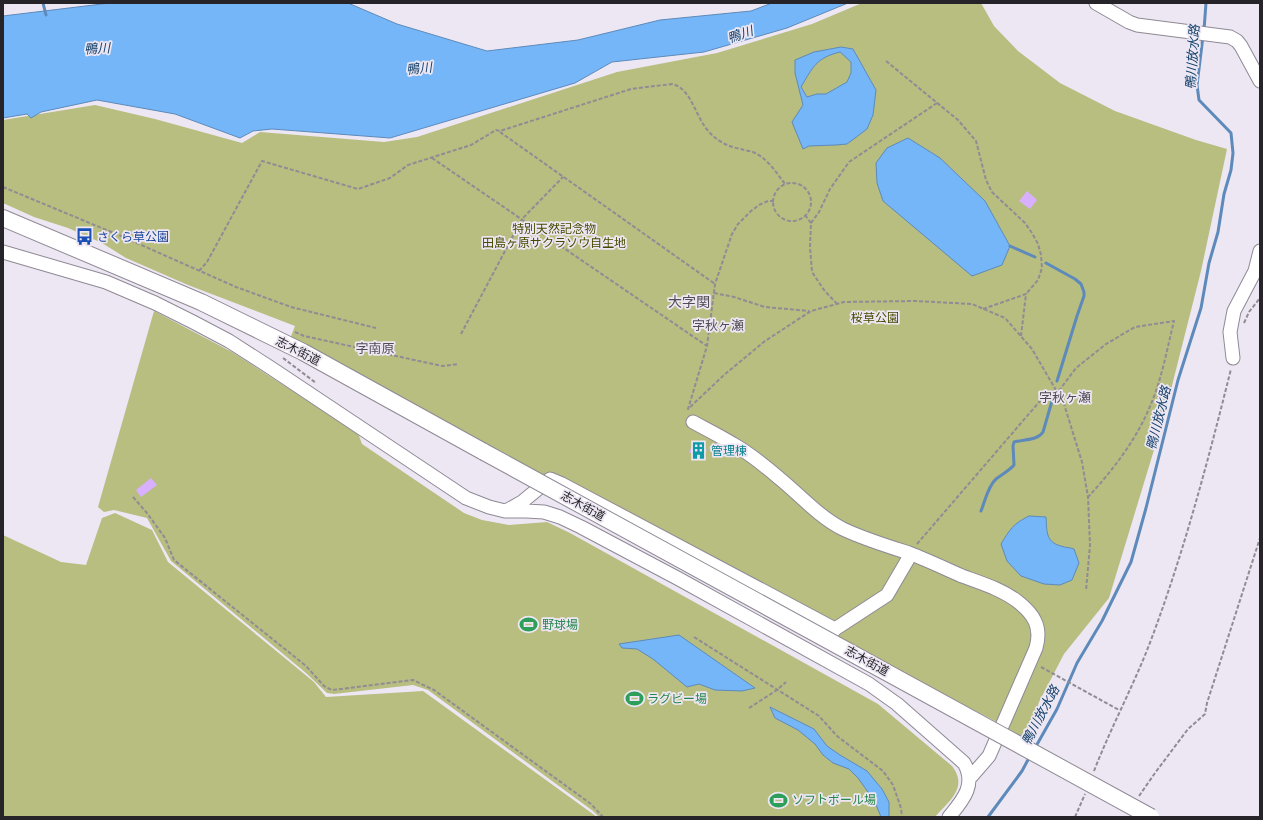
<svg xmlns="http://www.w3.org/2000/svg" width="1263" height="820" viewBox="0 0 1263 820" font-family="Karla,'Noto Sans JP',sans-serif">
<style>
.green{fill:#b8bd80}
.water{fill:#75b6f8;stroke:#5d8aba;fill-rule:evenodd}
.lines{fill:none;stroke-linecap:round;stroke-linejoin:round}
.stream{stroke:#5d8aba;stroke-width:3}
.building{fill:#d9b0ff}
.minor-casing{stroke:#8f8995;stroke-width:15}
.major-casing{stroke:#8f8995;stroke-width:18}
.path{stroke:#908c94;stroke-width:2;stroke-dasharray:4 2;stroke-linecap:butt}
.minor{stroke:#fff;stroke-width:13}
.major{stroke:#fff;stroke-width:16}
.major-bridge-casing{stroke:#8f8995;stroke-width:18;stroke-linecap:butt}
.major-bridge{stroke:#fff;stroke-width:16}
.labels{text-anchor:middle;stroke-width:3.5;stroke-linejoin:round;paint-order:stroke}
.park-label{font-size:12px;fill:#474a00;stroke:#ede7f3}
.transit-label{font-size:12px;fill:#164399;stroke:#ede7f3;text-anchor:start}
.street-label{font-size:12px;fill:#262429;stroke:#ede7f3}
.culture-label{font-size:12px;fill:#0d838f;stroke:#ede7f3;text-anchor:start}
.leisure-label{font-size:12px;fill:#27864d;stroke:#ede7f3;text-anchor:start}
.water-label{font-size:13px;font-style:italic;fill:#14426c;stroke:#ede7f3}
.neighbourhood-label{font-size:13px;fill:#514c56;stroke:#ede7f3}
.quarter-label{font-size:14px;fill:#514c56;stroke:#ede7f3}
</style>
<rect width="100%" height="100%" fill="#ede7f3"/>
<path class="green" d="M862 3H981L994 26 1018 51 1060 83 1115 111 1196 140 1227 149 1201 271 1164 417 1109 598 1064 654 1039 702 1027 742 993 720 874 659 290 339 295 326 188 285 126 258 102 243 68 228 34 217 3 203V120L95 105 155 119 242 143 260 132 384 142 417 137 617 72 717 53 812 24Z
M154 311 232 352 358 433 362 444 464 513 482 520 509 525 547 522 570 533 878 704 952 766C969 788 948 802 935 817H599L593 811 428 690 413 685 334 694 327 693 306 673 171 561 147 518 114 510 104 512 98 507Z
M115 513 152 530 168 562 314 682 326 697 423 691 597 817H3V535L61 562 86 565 102 518Z"/>
<path class="water" d="M110 3H348L397 24 487 51 578 40 660 20 751 11 772 3H848L787 28 704 52 612 62 575 83 390 138 272 129 253 131 240 138 175 114 97 100 41 112 31 118 27 114 3 118V16Z
M841 47 853 49 876 90 873 115 867 129 847 144 836 145 809 146 803 149 792 122 803 105 795 73V60L814 52ZM840 52 851 62V73L847 82 826 94H817L807 97 801 87C813 67 816 58 840 52Z
M908 138 940 158 985 201 1010 246 1002 265 972 276 883 201 877 183 876 163 887 148Z
M1029 516 1046 517C1047 530 1045 542 1061 546 1066 548 1069 547 1074 549L1079 563 1072 580 1060 585 1044 584 1021 576 1007 561 1001 544C1010 529 1013 524 1029 516Z
M679 635 755 688 742 691 715 690 699 684 687 687 653 659 637 649 622 648 619 644Z
M770 707 814 729 827 746 840 755 867 771 882 789 889 802V817H881L875 802 858 778 849 769 833 763 823 755 815 744 798 730 775 718Z"/>
<g class="lines">
<path class="stream" d="M43 3 46 15
M1204 30 1206 3
M1010 246 1035 257
M1046 263 1075 279 1081 284 1084 292V296L1077 316 1057 381
M981 511C985 501 988 486 996 479 1002 474 1009 471 1014 465L1013 446 1014 442C1024 439 1037 441 1043 432L1052 401
M1035 748 1057 709 1077 663 1102 621 1131 562 1146 508 1178 380 1201 308 1209 263 1218 232 1224 194 1231 170 1233 153 1231 133 1199 100 1197 85 1203 36
M988 817 1022 771 1030 756"/>
</g>
<path class="building" d="M1027 191 1037 200 1030 209 1019 201Z
M694 442 707 450 701 459 689 452Z
M151 478 157 485 141 497 136 490Z"/>
<g class="lines">
<defs>
<path id="minor" d="M1096 3 1129 22 1137 25 1230 37 1237 41 1241 46 1260 81
M3 252 106 282 155 303 193 322 229 341 271 368 466 498 489 507 505 511H526L544 512 560 517 581 527 679 579 869 684 897 704 964 763C977 785 962 801 949 817
M1233 358 1230 332 1234 311 1255 271 1260 251
M693 422C706 429 720 436 733 444 749 453 765 466 779 478 800 495 819 517 843 529 864 539 887 546 909 553 927 560 944 568 962 576 981 583 1001 589 1017 601 1034 614 1042 627 1036 648L989 756 969 779
M506 511 522 502 550 479 562 484 835 629
M830 636 835 629 887 595 911 554"/>
<path id="major" d="M3 218 201 302 303 352 484 452"/>
</defs>
<use href="#minor" class="minor-casing"/>
<use href="#major" class="major-casing"/>
<path class="path" d="M886 61 958 120 976 141 986 180 992 192 1025 223 1032 233 1038 244 1041 255 1042 268 1038 280 1026 294
M500 132 715 284
M432 158 707 346
M773 202a19 19 0 1 1 38 0a19 19 0 1 1-38 0Z
M3 187 121 236 236 287 291 307 376 328
M774 201H768L759 205 751 211 738 224 732 234 715 284 707 346 688 409 724 375 765 341 811 311 844 302 915 301 972 304 1005 318 1032 349 1064 404 1082 462 1088 497 1090 545 1086 591
M805 215 811 223 810 247 812 272 824 290 837 304
M811 223 819 212 830 189 849 162 937 103
M199 271 207 262 262 161 358 189 390 178 408 165 471 145 496 130 500 131 631 89 672 84C693 89 695 119 711 134 719 142 729 147 741 149 744 150 749 151 753 152 767 158 776 172 785 184
M714 293 734 297 765 307 809 311
M983 309 1026 294 1021 336
M1244 323 1249 312 1260 298
M295 332 304 336 442 366 458 364
M461 334 522 219 563 177
M283 358 316 383
M133 497 147 513 165 538 174 560 306 666 324 686 332 690 413 680 434 690 591 804 603 817
M917 544 1040 401 1058 392 1076 368 1106 344 1135 327 1174 321C1167 349 1162 378 1151 404 1137 439 1113 470 1088 497
M694 637 819 716 837 736 883 771 893 785 901 808 902 817
M1041 667 1119 710
M749 708 777 690 786 682
M1094 771C1111 727 1134 685 1151 640 1184 552 1208 461 1231 369
M1139 796 1155 773 1188 729 1205 714 1207 703 1260 538
M1075 817 1085 794"/>
<use href="#minor" class="minor"/>
<use href="#major" class="major"/>
<defs>
<path id="major-bridge" d="M484 452 1151 817"/>
</defs>
<use href="#major-bridge" class="major-bridge-casing"/>
<use href="#major-bridge" class="major-bridge"/>
</g>
<defs>
<symbol id="bus-bare" viewBox="-9 -9 18 18"><path d="M-5-6H5V4H4V6H2V4H-2V6H-4V4H-5ZM-3.5-4V0h7V-4ZM-3.5 1.2v1.5H-2V1.2ZM2 1.2v1.5H3.5V1.2Z" fill="#1a4fb4" stroke="#ede7f3" stroke-width="2.5" paint-order="stroke"/></symbol>
<symbol id="building-bare" viewBox="-9 -9 18 18"><path d="M-4-6H4V6H1V3H-1V6H-4ZM-2.5-4.3h1.7v1.8h-1.7ZM.8-4.3h1.7v1.8H.8ZM-2.5-1h1.7V.8h-1.7ZM.8-1h1.7V.8H.8Z" fill="#0f9aa8" stroke="#ede7f3" stroke-width="2.5" paint-order="stroke"/></symbol>
<symbol id="stadium-bare" viewBox="-9 -9 18 18"><path d="M0-5a6.5 5 0 1 0 0 10a6.5 5 0 1 0 0-10ZM-3.5-1.8h7v3.6h-7Z" fill="#2e9e5b" stroke="#ede7f3" stroke-width="2.5" paint-order="stroke"/></symbol>
</defs>
<g fill-rule="evenodd">
<use href="#bus-bare" x="72" y="224" width="25" height="25"/>
<use href="#building-bare" x="686" y="438" width="25" height="25"/>
<use href="#stadium-bare" x="516" y="612" width="25" height="25"/>
<use href="#stadium-bare" x="622" y="686" width="25" height="25"/>
<use href="#stadium-bare" x="766" y="788" width="25" height="25"/>
</g>
<g class="labels">
<g class="park-label">
<text x="554" y="233">特別天然記念物<tspan x="554" dy="14">田島ヶ原サクラソウ自生地</tspan></text>
<text x="875" y="322">桜草公園</text>
</g>
<g class="transit-label">
<text x="97" y="241">さくら草公園</text>
</g>
<g class="street-label">
<text transform="translate(298 351) rotate(27)" y="4">志木街道</text>
<text transform="translate(583 506) rotate(29)" y="4">志木街道</text>
<text transform="translate(867 661) rotate(29)" y="4">志木街道</text>
</g>
<g class="culture-label">
<text x="711" y="455">管理棟</text>
</g>
<g class="leisure-label">
<text x="542" y="629">野球場</text>
<text x="647" y="703">ラグビー場</text>
<text x="792" y="804">ソフトボール場</text>
</g>
<g class="water-label">
<text transform="translate(740 34) rotate(-19)" y="5">鴨川</text>
<text transform="translate(97 48) rotate(-3)" y="5">鴨川</text>
<text transform="translate(1192 57) rotate(-86)" y="5">鴨川放水路</text>
<text transform="translate(419 68) rotate(-6)" y="5">鴨川</text>
<text transform="translate(1158 418) rotate(-76)" y="5">鴨川放水路</text>
<text transform="translate(1040 715) rotate(-62)" y="5">鴨川放水路</text>
</g>
<g class="neighbourhood-label">
<text x="718" y="330">字秋ヶ瀬</text>
<text x="375" y="353">字南原</text>
<text x="1065" y="402">字秋ヶ瀬</text>
</g>
<g class="quarter-label">
<text x="689" y="307">大字関</text>
</g>
</g>
<rect width="1263" height="820" fill="none" stroke="#262429" stroke-width="8"/>
</svg>
